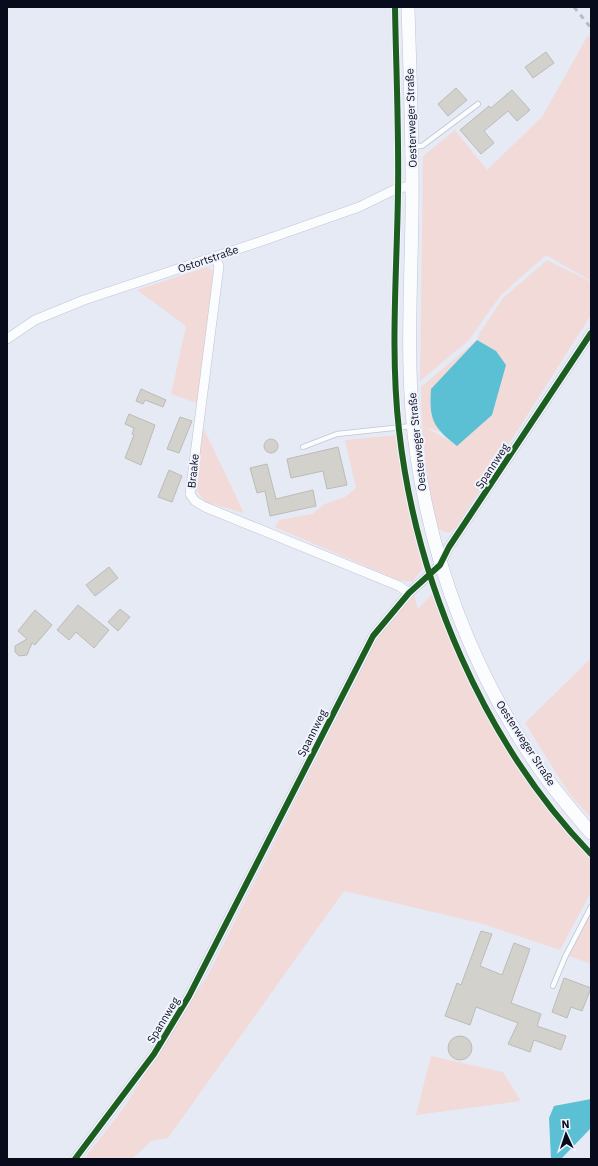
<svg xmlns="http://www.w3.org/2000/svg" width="598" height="1166" viewBox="0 0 598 1166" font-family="'IBM Plex Sans',sans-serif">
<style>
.green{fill:#f2dad9;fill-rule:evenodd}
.water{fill:#5bc0d4}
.building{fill:#d3d1cc;stroke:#bcbbb6}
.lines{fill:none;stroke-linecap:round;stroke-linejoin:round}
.lane-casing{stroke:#c1c5d4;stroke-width:6}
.street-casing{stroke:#c1c5d4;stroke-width:10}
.secondary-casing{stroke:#c1c5d4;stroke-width:14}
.lane{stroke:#fbfcfe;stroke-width:4.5}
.street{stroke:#fbfcfe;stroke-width:9}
.secondary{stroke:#fbfcfe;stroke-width:13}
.rail{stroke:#bababe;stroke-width:3;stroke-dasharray:5 5;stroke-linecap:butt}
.cycleway-casing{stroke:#f1f4fe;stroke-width:8}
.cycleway{stroke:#1b5e20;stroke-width:6}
.labels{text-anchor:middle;stroke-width:4;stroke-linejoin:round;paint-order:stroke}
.street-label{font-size:11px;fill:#070b1b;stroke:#f1f4fe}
</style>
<rect width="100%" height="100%" fill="#e6eaf5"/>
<path class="green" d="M588 35 591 39V281L546 255 500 296 469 340 420 381 423 156 455 130 487 170 542 117Z
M547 260 591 282V315L456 527 449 533 438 529C427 479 421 439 421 387L477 340 479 334 503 298ZM430 411 457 445 425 427 440 432Z
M207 267 214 272 197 403 171 394 186 326 137 290Z
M202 425 244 513 205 502 193 486Z
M396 435 406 499 423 569 412 582 398 580 275 527 279 520 312 514 325 504 345 497 356 488 345 440Z
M433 593 463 667 492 722 520 768 557 819 591 857V892L560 950 480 923 344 891 168 1138 151 1141 132 1159H84L125 1106 208 975 377 638 414 595 418 609Z
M591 658V818L570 795 525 723Z
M591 913V964L569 956Z
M431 1056 503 1072 521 1101 416 1115Z"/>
<path class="water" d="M477 340 496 351 506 365 492 415 457 446C433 427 429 420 431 389Z
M591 1099V1128L561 1159H551L549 1118 554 1106Z"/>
<path class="building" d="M546 52 554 63 533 78 525 67Z
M456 88 467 100 448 116 438 104Z
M512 90 530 110 517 121 508 111 484 131 494 143 481 154 460 130 489 106 491 108Z
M141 389 166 400 163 407 145 400 143 404 136 401Z
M129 414 155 425 141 465 125 458 134 435 132 434 134 428 125 424Z
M180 417 192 421 179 453 167 449Z
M264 446a7 7 0 1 1 14 0a7 7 0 1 1-14 0Z
M338 447 347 485 327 489 323 471 291 478 287 459Z
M267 464 276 499 313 490 316 506 270 516 265 491 257 493 250 468Z
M169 470 182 476 172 502 158 497Z
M109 567 118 578 95 596 86 585Z
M78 605 109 630 94 648 76 632 69 640 57 630Z
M120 609 130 617 118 631 108 622Z
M35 610 52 625 35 645 32 643 27 655 19 656 15 652V646L27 639 18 631Z
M481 931 492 934 480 966 502 975 514 943 530 949 511 1003 541 1014 537 1026 566 1036 561 1050 534 1040 530 1052 508 1044 518 1023 476 1007 470 1025 445 1016 457 983 461 985Z
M564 978 591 988 582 1011 571 1007 567 1018 552 1012Z
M448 1048a12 12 0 1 1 24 0a12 12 0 1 1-24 0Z"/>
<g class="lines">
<defs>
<path id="lane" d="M414 146H422L478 104
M303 447 337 434 412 426
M553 986 565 957 591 907"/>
<path id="street" d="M215 257 219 266 190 494 195 501 205 507 399 586 409 593
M7 339 35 320 84 300 262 241 359 207 398 188 412 186
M75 1159 154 1054 189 996 373 636 409 593 440 565 449 547 591 333"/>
<path id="secondary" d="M408 7C410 76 413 144 412 213 411 294 405 377 417 457 434 569 475 675 539 768 555 791 573 812 591 833"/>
</defs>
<use href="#lane" class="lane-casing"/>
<use href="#street" class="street-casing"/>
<use href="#secondary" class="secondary-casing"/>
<use href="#lane" class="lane"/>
<use href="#street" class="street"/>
<use href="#secondary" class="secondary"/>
<path class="rail" d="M574 7 591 28"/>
<defs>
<path id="cycleway" d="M395 7C396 68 399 130 398 192 397 271 390 352 399 430 416 582 484 743 591 854
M75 1159 154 1054 189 996 373 636 409 593 440 565 449 547 591 333"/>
</defs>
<use href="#cycleway" class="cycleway-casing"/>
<use href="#cycleway" class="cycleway"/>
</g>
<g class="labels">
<g class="street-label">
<text transform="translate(411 118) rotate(-92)" y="4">Oesterweger Straße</text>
<text transform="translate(208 259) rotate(-19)" y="4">Ostortstraße</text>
<text transform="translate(417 442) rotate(-96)" y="4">Oesterweger Straße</text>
<text transform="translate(492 466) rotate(-57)" y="4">Spannweg</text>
<text transform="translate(193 471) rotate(-84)" y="4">Braake</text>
<text transform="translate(312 733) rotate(-63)" y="4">Spannweg</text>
<text transform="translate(526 743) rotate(57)" y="4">Oesterweger Straße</text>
<text transform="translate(163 1020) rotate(-59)" y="4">Spannweg</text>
</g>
</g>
<rect width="598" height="1166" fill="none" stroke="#070b1b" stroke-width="16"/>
<g transform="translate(566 1134) rotate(357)" stroke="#f1f4fe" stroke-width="3" paint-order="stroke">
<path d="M0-3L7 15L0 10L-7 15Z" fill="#070b1b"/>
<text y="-6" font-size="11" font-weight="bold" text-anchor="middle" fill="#070b1b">N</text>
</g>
</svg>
